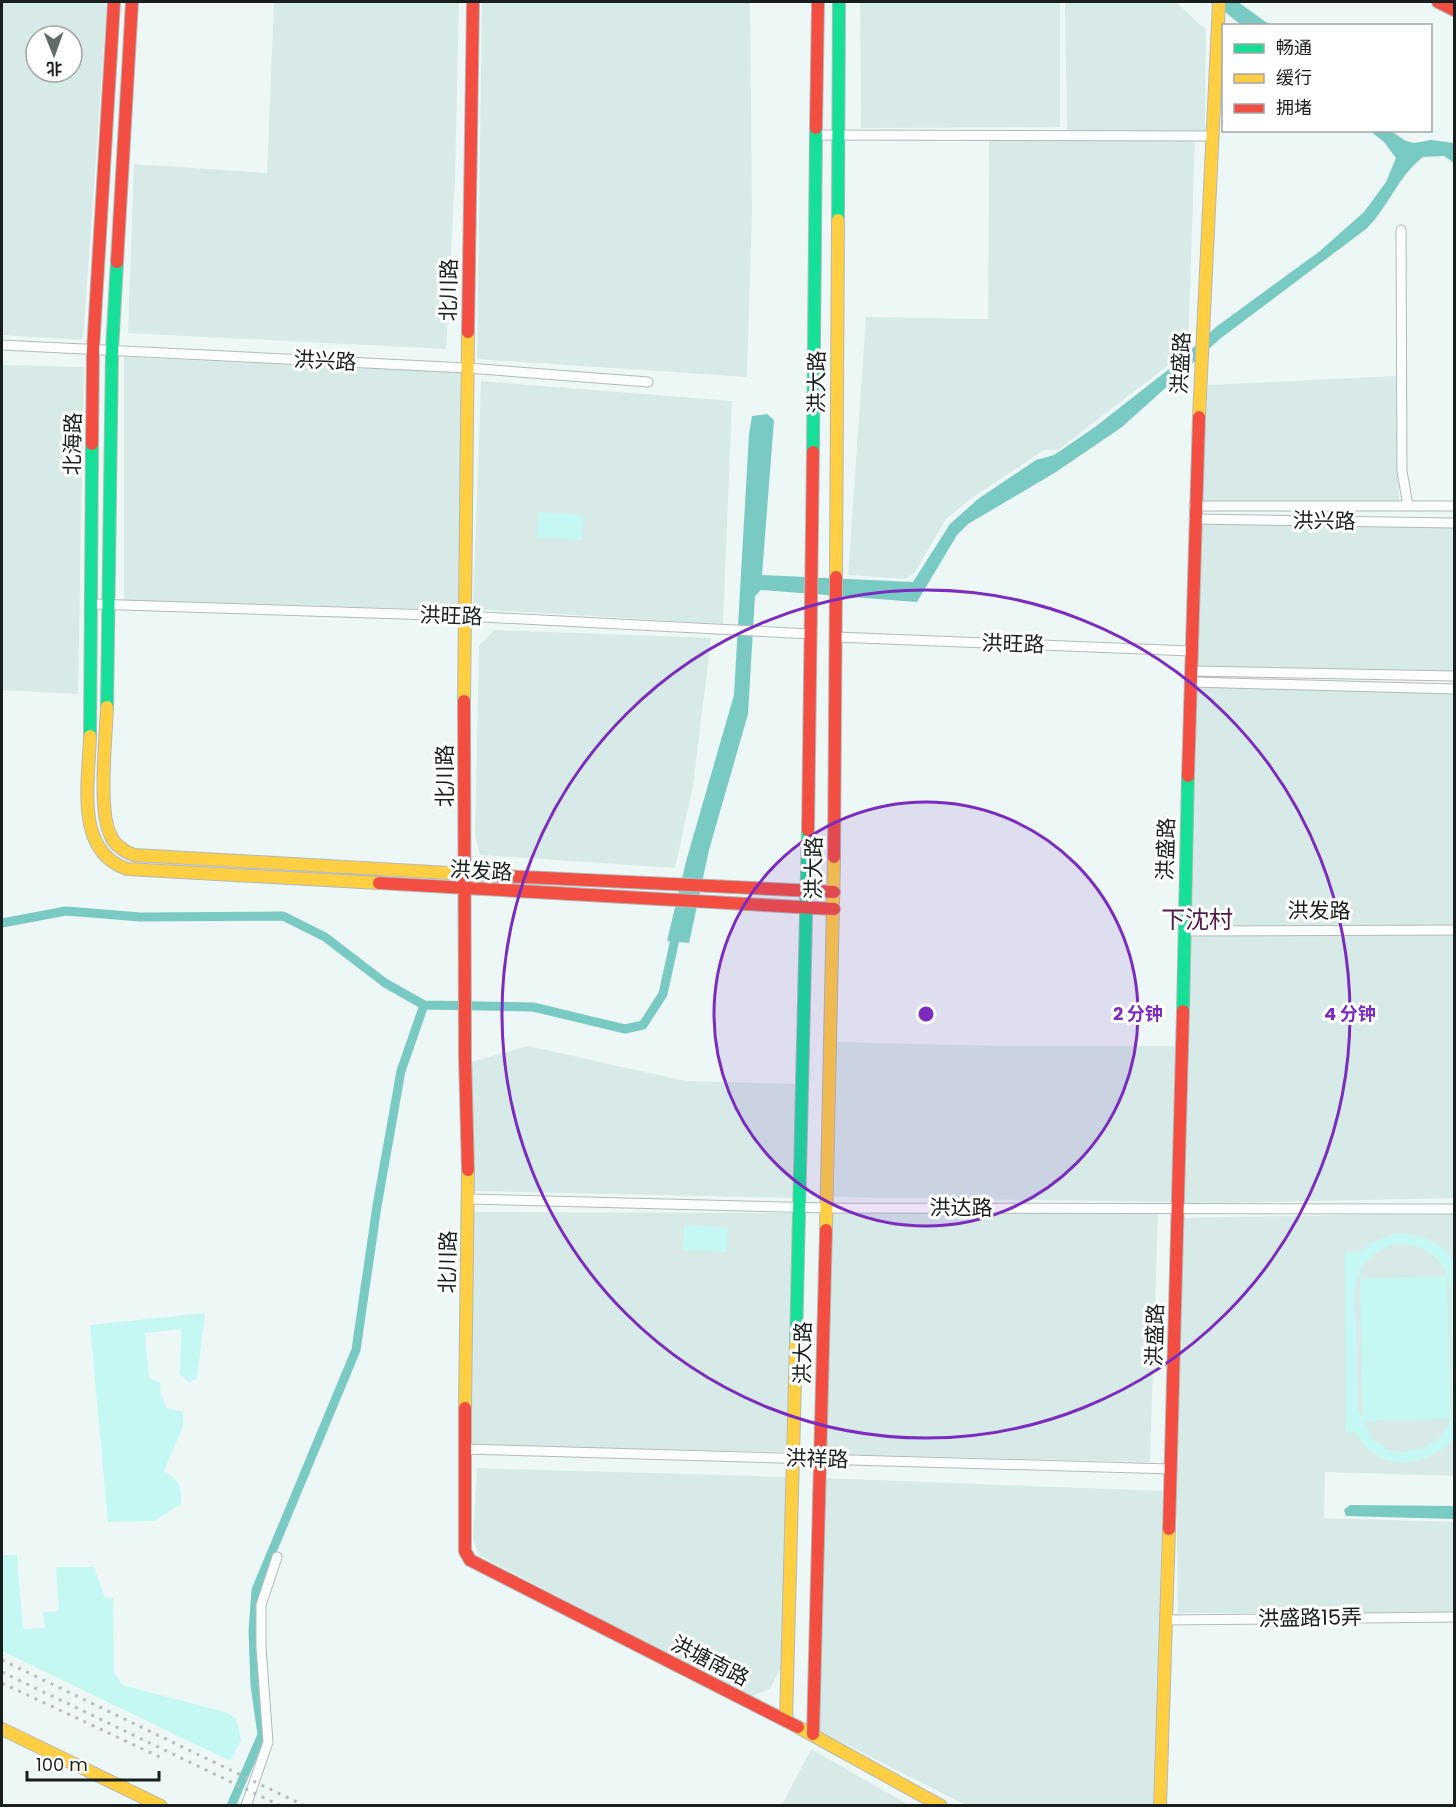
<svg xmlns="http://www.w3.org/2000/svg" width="1456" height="1807" viewBox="0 0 1456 1807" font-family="Poppins,'Noto Sans SC',sans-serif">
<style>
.built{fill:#d7eae7;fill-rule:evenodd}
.green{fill:#c6f8f3;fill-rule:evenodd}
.water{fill:#7acac4}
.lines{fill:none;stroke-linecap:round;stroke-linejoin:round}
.canal{stroke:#7acac4;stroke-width:9}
.street-casing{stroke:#b3baba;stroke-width:11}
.fast-casing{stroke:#b3baba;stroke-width:14}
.slow-casing{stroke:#b3baba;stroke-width:14}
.jam-casing{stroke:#b3baba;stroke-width:14}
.street{stroke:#fcfefe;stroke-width:9}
.fast{stroke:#16e098;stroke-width:12}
.slow{stroke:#ffcf43;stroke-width:12}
.jam{stroke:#f24e42;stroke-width:12}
.rail{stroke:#babcbc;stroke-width:3;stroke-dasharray:3 6;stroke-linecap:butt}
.ring{fill:none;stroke:#7b2cbf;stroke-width:3}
.labels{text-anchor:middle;stroke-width:6;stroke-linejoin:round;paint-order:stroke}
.street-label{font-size:21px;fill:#181f1e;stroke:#fff}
.quarter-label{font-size:24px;fill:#4f1b49;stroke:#fff}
.centre{fill:#7b2cbf;stroke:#fff;stroke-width:3}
.ring-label{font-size:18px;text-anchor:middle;font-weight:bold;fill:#7b2cbf;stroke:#fff;stroke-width:6;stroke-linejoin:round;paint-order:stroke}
</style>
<rect width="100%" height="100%" fill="#edf8f6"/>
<path class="built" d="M2 2H107L83 340 2 335ZM36 36H72V72H36Z
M274 2H459L455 178 446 349 128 333 134 164 267 173Z
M482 2H750L752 213 747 377 477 359Z
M860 2H1060V127L861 128Z
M1065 2H1176L1206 30 1205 131H1067Z
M1109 139 1195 140 1188 350 1058 450H1044L969 500 946 519 915 572 906 579 848 575 866 317 988 319 989 141Z
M124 357 460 372V610L124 600Z
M2 365 84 367 78 694 2 690Z
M1396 376 1399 502H1199L1208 385Z
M481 381 732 401 723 624 473 609Z
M1202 522 1454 526V673L1198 669Z
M494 630 711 638 693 786 675 868 480 855 475 834 479 646Z
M1197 684 1454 693V926L1192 927Z
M1454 935V1198L1183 1204 1191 936Z
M837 1042 1002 1046H1176L1172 1202 834 1197Z
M528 1046 685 1081 797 1084 795 1198 474 1191 471 1062Z
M472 1212 794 1213 786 1452 468 1445Z
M829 1213H1158L1150 1462 823 1454Z
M1454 1213V1476L1325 1472 1324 1518 1454 1522V1613H1178L1176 1469 1182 1218Z
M477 1468 788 1477 782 1666 770 1689 749 1697 479 1555 473 1539Z
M822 1478 1163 1491 1153 1805H966L817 1730Z
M811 1749 909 1805H782Z"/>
<path class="green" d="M539 512 583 515 582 540 537 538Z
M684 1225 728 1228 726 1252 683 1250Z
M1394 1234C1419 1233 1440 1240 1454 1261V1438C1426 1469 1377 1473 1355 1432H1346L1345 1252H1362L1370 1243ZM1396 1244C1426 1243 1443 1258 1451 1287L1452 1418 1441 1437 1422 1449 1400 1452 1387 1449 1372 1438 1358 1411 1355 1288C1359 1264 1373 1251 1396 1244Z
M1447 1276 1450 1419 1363 1421 1360 1278Z
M205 1313 197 1378 189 1383 180 1374 181 1329 145 1333 149 1378 160 1382 161 1395 167 1408 183 1412V1426L164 1471C179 1480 182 1486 181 1504L154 1521 108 1522 90 1325Z
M2 1555H17L23 1629 45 1628 43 1612 59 1611 56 1567H94L105 1598H113L114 1672 122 1685 225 1712 236 1718 241 1740 230 1761 2 1651Z"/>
<path class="water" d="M1213 2H1238L1270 25H1241Z
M1370 131H1391L1406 141 1414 143 1431 140 1454 143V163L1444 156 1423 157C1398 176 1388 208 1366 229L1221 338 1122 427 1056 472 968 524 957 535 917 602 761 590 755 596 748 714 709 850 689 943 667 941 687 858 734 695 749 435 752 416 767 414 774 420 762 575 913 582 950 524 978 499 1036 460 1054 455 1095 427 1173 366 1216 327 1320 251 1364 212 1386 182 1396 158 1384 142Z
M1350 1505 1454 1506V1519L1346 1516 1344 1510Z"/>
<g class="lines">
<path class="canal" d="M2 923 66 911 140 917 283 916 325 937 385 983 424 1005 533 1007 625 1029 643 1025 663 994 677 930
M231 1806 262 1735 255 1685 253 1631 256 1590 356 1350 377 1206 401 1071 424 1005"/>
<defs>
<path id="street" d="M816 135 1213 136
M1401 230 1402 471 1408 506
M2 345 467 368 648 382
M1194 506H1454
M1194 519 1454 523
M91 604 464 616 810 634
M835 637 1191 651
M1191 671 1454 676
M1191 682 1454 689
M1183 931 1454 930
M469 1199 826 1208 1454 1209
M464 1449 1171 1469
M1166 1620 1454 1617
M246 1806 268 1742 261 1647V1605L277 1557"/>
<path id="fast" d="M838 220 839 2
M813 452 816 128
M107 707 112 351 117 262
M90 736 92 444
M1183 1011 1188 776
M796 1343 808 830"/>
<path id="slow" d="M1199 417 1219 2
M836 577 838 220
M464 701 468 332
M107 707C106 737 98 809 110 834 114 845 123 851 134 855L484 875
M90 736C89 781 74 851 127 869L379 883
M826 1230 834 857
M465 1408 468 1170
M786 1721 796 1343
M798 1727 941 1806
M2 1729 161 1806
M1160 1806 1169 1529"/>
<path id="jam" d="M1438 2 1454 10
M816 128 818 2
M117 262 132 2
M468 332 473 2
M92 444 93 350 114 2
M464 701 465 1057 468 1170
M1188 776 1199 417
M808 830 813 452
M834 857 836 577
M484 875 834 892
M379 883 834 909
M465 1408V1551L470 1560 798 1727
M1169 1529 1183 1011
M813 1734 826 1230"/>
</defs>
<use href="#street" class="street-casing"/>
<use href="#fast" class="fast-casing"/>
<use href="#slow" class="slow-casing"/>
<use href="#jam" class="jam-casing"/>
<use href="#street" class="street"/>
<use href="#fast" class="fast"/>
<use href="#slow" class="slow"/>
<use href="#jam" class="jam"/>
<path class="rail" d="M2 1660 305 1806
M2 1672 281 1806
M2 1683 164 1759"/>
</g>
<circle cx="926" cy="1014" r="212" fill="#7b2cbf" fill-opacity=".12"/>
<g class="ring">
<circle cx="926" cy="1014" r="212"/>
<circle cx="926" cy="1014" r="424"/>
</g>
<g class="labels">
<g class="street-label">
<text transform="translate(449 290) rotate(-89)" y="7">北川路</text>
<text transform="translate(325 361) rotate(3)" y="7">洪兴路</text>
<text transform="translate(1181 363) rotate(-87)" y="7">洪盛路</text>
<text transform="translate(817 382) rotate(-90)" y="7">洪大路</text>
<text transform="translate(73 444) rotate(-89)" y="7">北海路</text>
<text transform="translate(1324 521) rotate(1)" y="7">洪兴路</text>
<text transform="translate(451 616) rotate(2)" y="7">洪旺路</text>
<text transform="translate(1013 644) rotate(2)" y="7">洪旺路</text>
<text transform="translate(445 776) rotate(-90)" y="7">北川路</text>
<text transform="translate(1166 849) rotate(-88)" y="7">洪盛路</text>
<text transform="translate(814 868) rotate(-90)" y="7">洪大路</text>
<text transform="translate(481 871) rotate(3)" y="7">洪发路</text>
<text x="1319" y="918">洪发路</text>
<text x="961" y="1215">洪达路</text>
<text transform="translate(448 1262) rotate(-89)" y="7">北川路</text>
<text transform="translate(1155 1335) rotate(-88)" y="7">洪盛路</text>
<text transform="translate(803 1353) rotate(-89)" y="7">洪大路</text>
<text transform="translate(817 1459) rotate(2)" y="7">洪祥路</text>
<text transform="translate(1310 1618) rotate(-1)" y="7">洪盛路15弄</text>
<text transform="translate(710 1661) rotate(27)" y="7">洪塘南路</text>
</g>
<g class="quarter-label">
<text x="1197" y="928">下沈村</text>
</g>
</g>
<circle cx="926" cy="1014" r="9" class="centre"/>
<g class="ring-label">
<text x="1138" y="1020">2 分钟</text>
<text x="1350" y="1020">4 分钟</text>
</g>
<rect width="1456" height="1807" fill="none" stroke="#181f1e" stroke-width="6"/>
<rect x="1222" y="24" width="210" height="108" fill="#ffffff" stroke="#a3a5a5" stroke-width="1.5"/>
<rect x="1234" y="44" width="30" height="9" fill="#16e098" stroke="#a3a5a5" stroke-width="1.5"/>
<text x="1276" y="54" font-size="18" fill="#181f1e">畅通</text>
<rect x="1234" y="74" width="30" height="9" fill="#ffcf43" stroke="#a3a5a5" stroke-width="1.5"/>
<text x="1276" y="84" font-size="18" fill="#181f1e">缓行</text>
<rect x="1234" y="104" width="30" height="9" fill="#f24e42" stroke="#a3a5a5" stroke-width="1.5"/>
<text x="1276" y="114" font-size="18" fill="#181f1e">拥堵</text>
<g transform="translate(54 54) rotate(179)"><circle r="28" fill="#ffffff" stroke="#a3a5a5" stroke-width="1.5"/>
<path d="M0-4.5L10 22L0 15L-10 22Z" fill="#636b6a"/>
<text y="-9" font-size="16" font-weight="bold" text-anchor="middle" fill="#181f1e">北</text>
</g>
<path d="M27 1771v9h132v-9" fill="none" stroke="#181f1e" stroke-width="3"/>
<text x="36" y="1771" font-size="18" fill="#181f1e" stroke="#ffffff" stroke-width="4.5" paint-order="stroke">100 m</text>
</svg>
